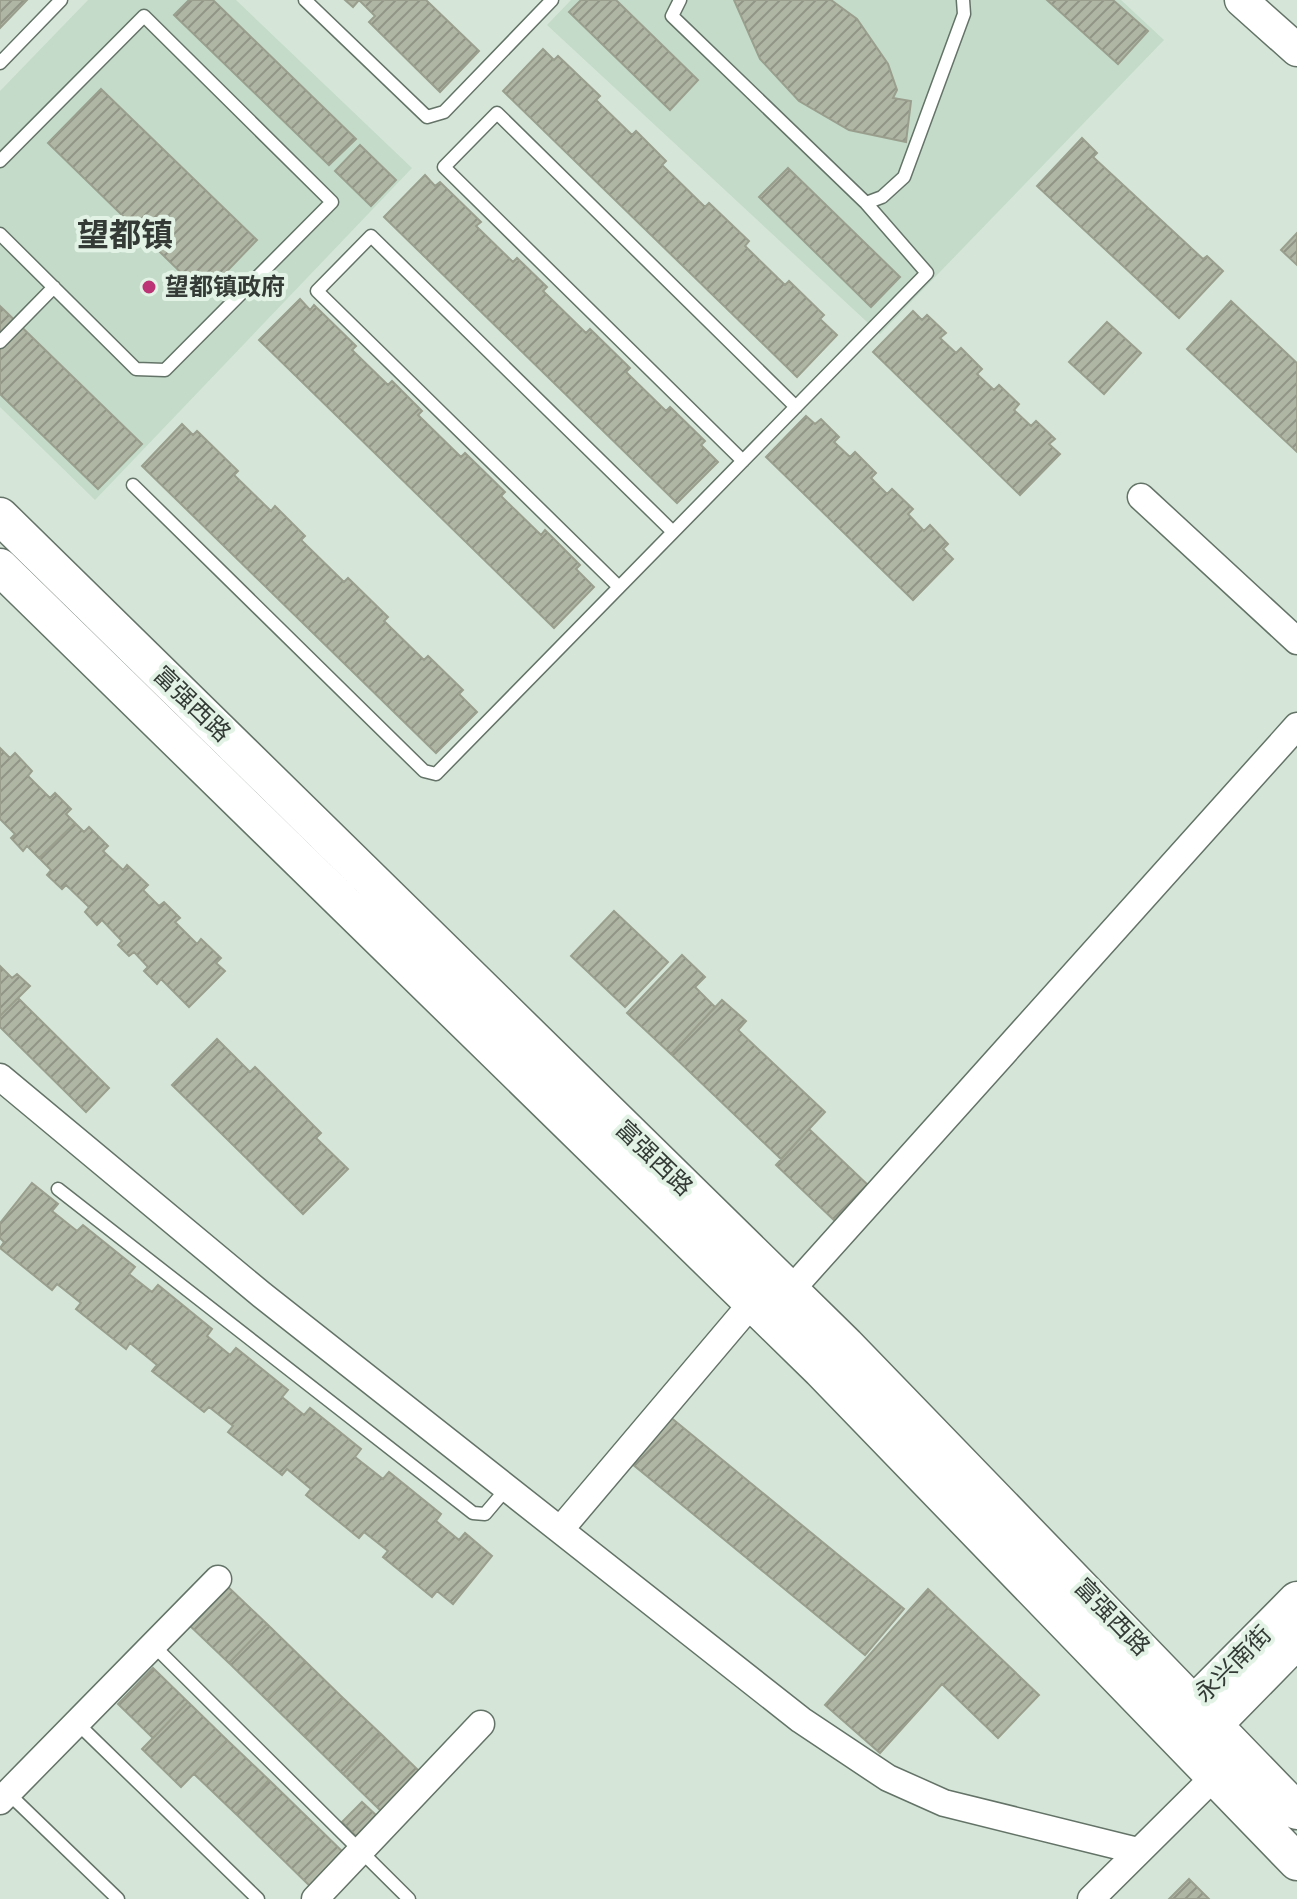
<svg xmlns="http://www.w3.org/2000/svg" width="1297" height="1899" viewBox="0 0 1297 1899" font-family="'Archivo Narrow','Noto Sans SC',sans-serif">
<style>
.built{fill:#c4dbc9}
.building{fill:url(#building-hatch);stroke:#999e8d;stroke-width:2}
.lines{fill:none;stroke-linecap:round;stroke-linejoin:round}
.service-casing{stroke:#647367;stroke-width:15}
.minor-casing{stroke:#647367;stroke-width:29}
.tertiary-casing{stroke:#647367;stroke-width:35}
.secondary-casing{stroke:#647367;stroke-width:39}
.service{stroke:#fff;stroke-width:12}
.minor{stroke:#fff;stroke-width:26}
.tertiary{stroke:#fff;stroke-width:32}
.secondary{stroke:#fff;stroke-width:36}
.poi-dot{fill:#bc3475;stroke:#e2f3e5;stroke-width:3}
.labels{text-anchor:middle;stroke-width:8;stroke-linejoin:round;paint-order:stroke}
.poi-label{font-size:24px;font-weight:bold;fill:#343b36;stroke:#e2f3e5;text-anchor:start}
.street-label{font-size:24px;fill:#343b36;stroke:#e2f3e5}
.district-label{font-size:32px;font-weight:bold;fill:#343b36;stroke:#e2f3e5}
</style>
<defs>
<pattern id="building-hatch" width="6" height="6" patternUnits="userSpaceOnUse" patternTransform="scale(2)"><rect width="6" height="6" fill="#b0b6a4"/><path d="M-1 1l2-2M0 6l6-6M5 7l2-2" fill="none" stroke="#909586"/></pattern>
</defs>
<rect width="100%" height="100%" fill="#d5e6d8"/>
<path class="built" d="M88 0H236L412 168 95 500 0 407V91Z
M571 0H1121L1164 40 880 334 547 25Z"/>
<path class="building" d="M0 0H27L0 28Z
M189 0H213L356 139 329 165 174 15Z
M345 0H426L479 51 440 92 369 22 375 16 359 0 353 7Z
M581 0H616L698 80 670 110 569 12Z
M734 0H831L857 19 888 64 897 90 893 98 911 101 906 142 849 130 799 101 760 59Z
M1047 0H1113L1148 31 1118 64Z
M543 49 554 60 558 56 600 96 596 100 632 135 636 131 666 161 662 165 705 207 709 203 749 241 745 246 785 285 789 281 824 315 820 319 837 335 797 377 503 91Z
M101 89 257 240 204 295 48 143Z
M1082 138 1097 153 1093 157 1203 259 1207 256 1223 271 1179 318 1037 186Z
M360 145 396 180 371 206 335 171Z
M788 168 900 277 871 307 759 197Z
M425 175 435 186 440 182 481 222 476 226 513 262 517 258 547 287 543 291 586 333 590 329 630 368 626 372 666 411 670 407 705 441 701 445 718 462 677 503 384 217Z
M1297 233V265L1281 250Z
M300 299 310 310 314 305 356 346 352 350 388 385 392 381 422 411 418 415 461 457 465 453 505 492 501 496 541 535 545 530 580 565 576 569 594 587 554 628 259 340Z
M1231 301 1297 363V452L1187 349Z
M0 306 142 444 98 489 0 394Z
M913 311 922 320 927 315 946 333 940 338 956 353 961 348 982 369 977 374 994 390 999 385 1019 404 1014 410 1031 426 1036 421 1055 439 1049 444 1060 454 1020 495 873 352Z
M1107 322 1141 353 1104 394 1069 362Z
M806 416 815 424 821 419 839 437 834 442 850 457 855 452 876 473 871 478 887 494 892 489 913 509 908 514 924 531 930 525 948 544 943 549 953 559 913 600 766 457Z
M182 424 193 435 197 431 238 471 234 475 271 511 275 506 305 536 301 540 344 582 348 578 388 617 384 621 424 660 428 656 463 690 459 694 477 712 436 753 142 466Z
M0 748 10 758 15 753 32 771 28 776 50 798 55 793 71 809 66 814 75 823 39 858 27 846 23 851 11 838 15 834 0 819Z
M75 823 84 832 89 827 108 846 103 851 123 870 127 865 148 885 143 890 159 906 164 902 180 918 175 922 197 944 201 939 221 958 216 963 225 971 189 1007 161 979 157 984 144 971 148 967 134 952 129 956 118 945 122 941 102 920 97 925 85 912 89 907 66 885 62 889 47 875 51 870 39 858Z
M614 911 668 962 625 1007 571 956Z
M682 955 705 977 695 987 715 1007 671 1054 627 1013Z
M0 966 12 978 17 974 30 986 0 1016Z
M18 998 109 1088 86 1112 0 1027V1016Z
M722 1000 746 1021 738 1030 825 1112 781 1159 671 1054Z
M217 1039 250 1072 255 1067 321 1133 316 1138 348 1169 303 1214 172 1085Z
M809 1129 869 1186 836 1222 776 1165Z
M32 1183 58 1204 52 1211 77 1231 83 1225 135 1267 129 1274 152 1292 158 1285 212 1329 207 1336 230 1355 236 1348 288 1390 282 1397 304 1415 310 1408 361 1449 355 1457 383 1479 389 1472 441 1514 436 1521 459 1540 465 1533 492 1556 453 1604 437 1591 432 1597 383 1557 388 1551 364 1532 359 1538 306 1495 311 1489 287 1469 282 1475 228 1432 233 1426 209 1407 204 1412 152 1371 157 1365 130 1343 126 1349 76 1309 81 1303 57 1284 52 1290 0 1248 4 1242 0 1238V1223Z
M669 1416 904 1609 865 1655 631 1463Z
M226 1585 267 1624 229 1663 188 1624Z
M928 1589 1039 1695 998 1738 942 1684 880 1753 825 1705Z
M267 1624 305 1661 267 1700 229 1663Z
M305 1661 343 1698 305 1737 267 1700Z
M153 1668 188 1702 153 1738 118 1704Z
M343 1698 381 1734 343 1774 305 1737Z
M188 1702 227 1740 181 1787 142 1749Z
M381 1734 419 1771 381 1811 343 1774Z
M227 1740 269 1780 236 1814 194 1774Z
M269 1780 307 1817 274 1851 236 1814Z
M362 1802 376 1815 356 1836 342 1822Z
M307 1817 347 1856 314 1890 274 1851Z
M1189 1879 1209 1899H1169Z"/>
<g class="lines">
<defs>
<path id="service" d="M305 0 427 117 444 112 552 0
M0 63 61 0
M0 161 144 16 332 202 165 370 136 369 0 234
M866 203 882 197 904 177 964 14 963 0
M0 342 54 287
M743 461 444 167 497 113 796 407
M133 485 424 771 436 774 927 273 866 203 672 16 680 0
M619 587 317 291 371 236 673 532
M58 1189 473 1513 485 1514 507 1488
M153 1645 409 1899
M77 1723 258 1899
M8 1793 118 1899"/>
<path id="minor" d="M1141 497 1297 641
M0 1077 262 1295 801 1720 888 1778 944 1803 1138 1851
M790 1291 1297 726
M560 1530 752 1303
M0 1801 218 1579
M315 1899 481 1724
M1091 1899 1215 1776"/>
<path id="tertiary" d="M1241 0 1297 50"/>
<path id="secondary" d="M0 516 846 1345 1297 1811
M0 567 821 1370 1297 1862
M1177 1721 1297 1600
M1199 1740 1297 1640"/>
</defs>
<use href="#service" class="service-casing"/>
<use href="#minor" class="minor-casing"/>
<use href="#tertiary" class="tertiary-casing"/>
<use href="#secondary" class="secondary-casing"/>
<use href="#service" class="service"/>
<use href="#minor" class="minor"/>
<use href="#tertiary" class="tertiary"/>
<use href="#secondary" class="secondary"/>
</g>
<circle class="poi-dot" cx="149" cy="287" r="8"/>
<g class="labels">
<g class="poi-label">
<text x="165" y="295">望都镇政府</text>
</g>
<g class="street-label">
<text transform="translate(192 704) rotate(44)" y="8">富强西路</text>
<text transform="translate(654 1158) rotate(44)" y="8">富强西路</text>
<text transform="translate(1112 1617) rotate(46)" y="8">富强西路</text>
<text transform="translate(1233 1664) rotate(-45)" y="8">永兴南街</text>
</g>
<g class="district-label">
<text x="125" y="246">望都镇</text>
</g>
</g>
</svg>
